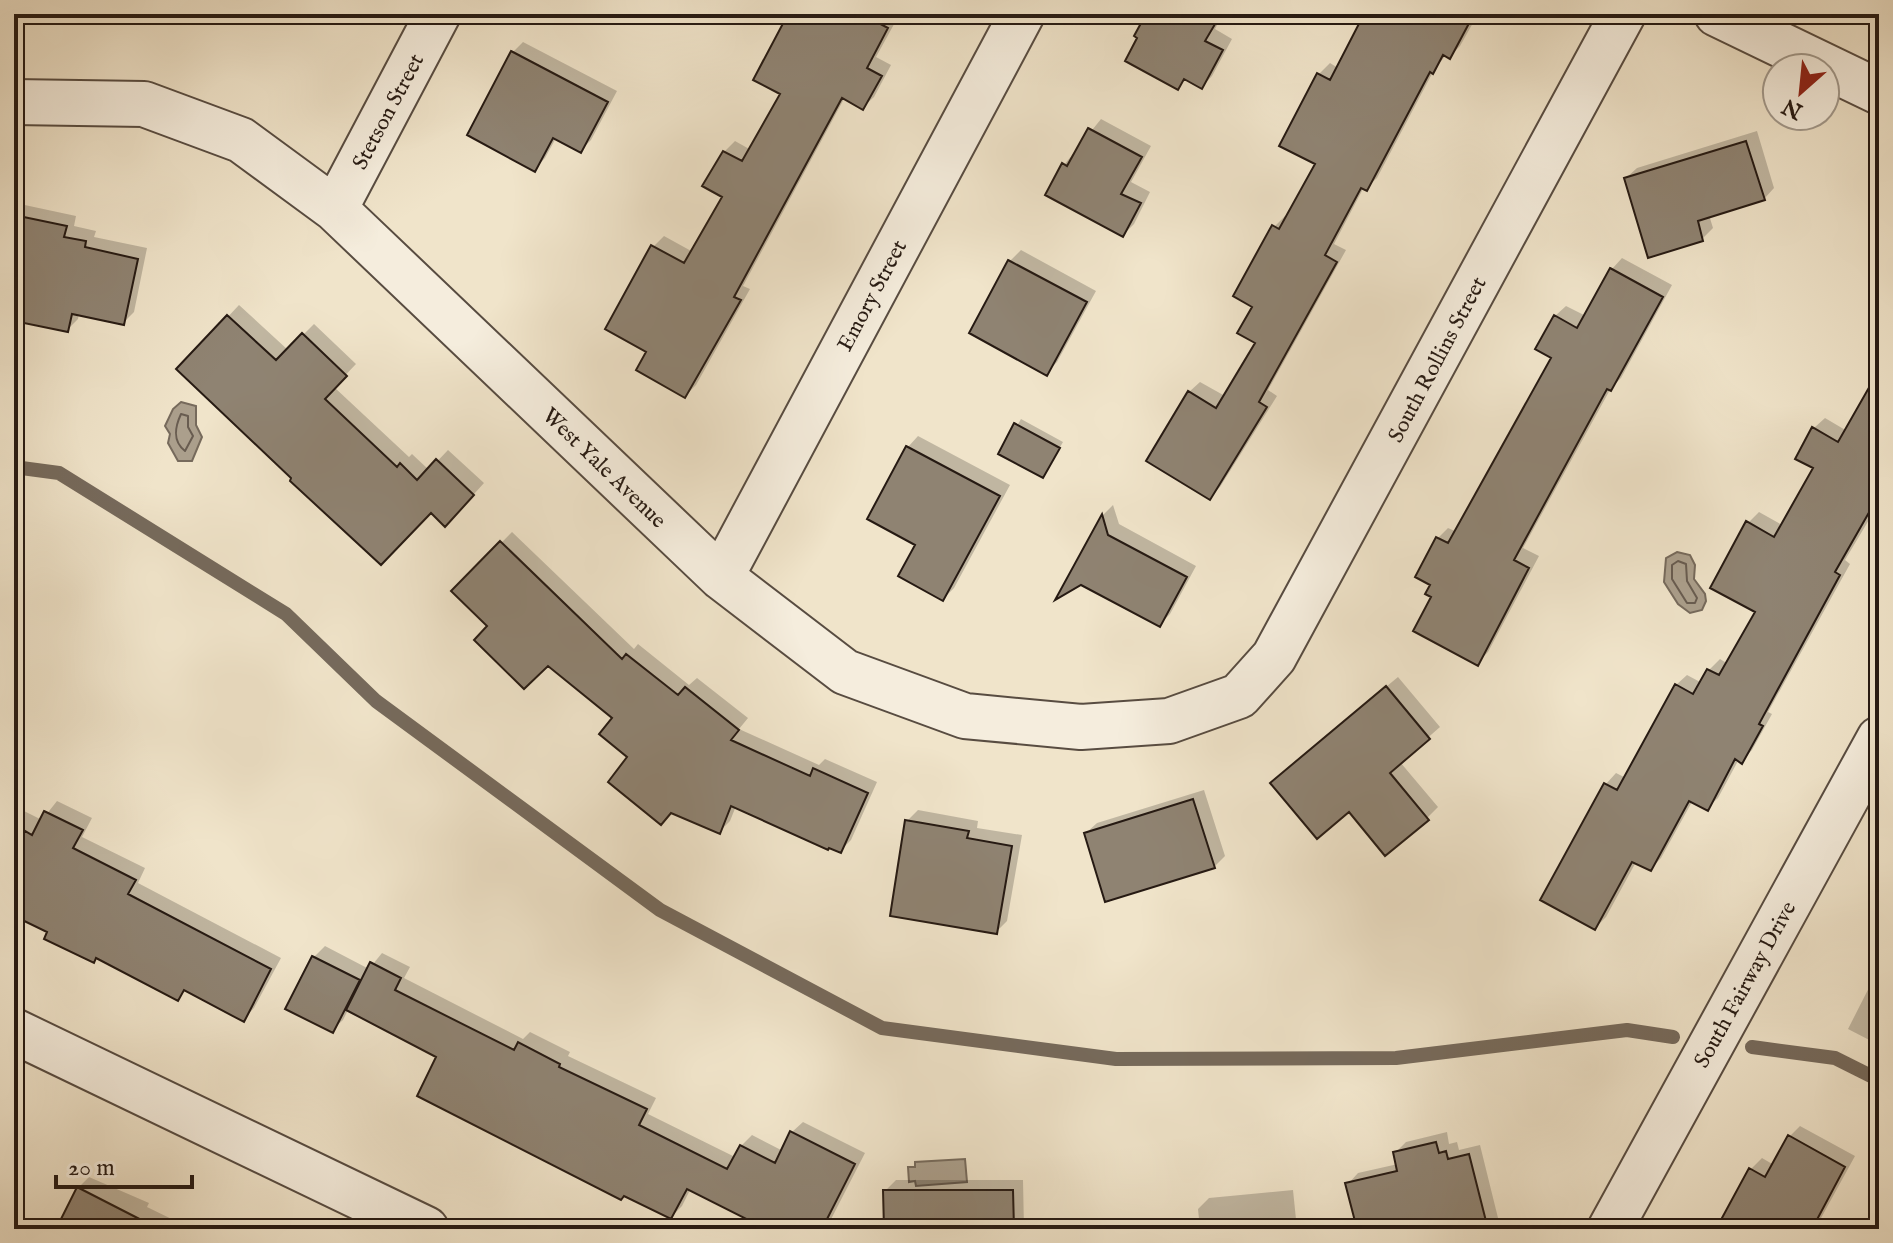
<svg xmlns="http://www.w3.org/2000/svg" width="1893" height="1243" viewBox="0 0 1893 1243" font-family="'IM FELL English',serif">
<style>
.water{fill:#ab9f8c;stroke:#766a5c;stroke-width:2}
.shadow{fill:#0003}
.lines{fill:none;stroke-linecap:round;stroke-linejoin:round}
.shore{stroke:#685c50;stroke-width:2}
.stream{stroke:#766a5c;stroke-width:14}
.building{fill:#8f8372;stroke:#261a13;stroke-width:2}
.minor-casing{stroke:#584c41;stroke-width:48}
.minor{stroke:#f5eddd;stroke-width:44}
.labels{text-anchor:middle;stroke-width:6;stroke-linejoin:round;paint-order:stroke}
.street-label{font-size:22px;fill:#261a13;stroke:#f5eddd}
</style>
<rect width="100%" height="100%" fill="#f0e4ca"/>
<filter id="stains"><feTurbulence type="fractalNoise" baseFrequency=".0025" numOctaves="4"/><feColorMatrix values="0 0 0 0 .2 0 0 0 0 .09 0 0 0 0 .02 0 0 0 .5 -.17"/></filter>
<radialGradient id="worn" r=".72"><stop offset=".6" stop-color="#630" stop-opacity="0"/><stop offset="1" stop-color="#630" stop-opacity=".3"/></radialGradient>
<path class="water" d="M181 402 196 406V425L202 437 192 461H178L168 443 170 434 165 426 173 409Z
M1677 552 1690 555 1695 565 1694 579 1705 594 1706 601 1702 610 1690 613 1678 604 1664 582 1666 558Z
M965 1159 967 1182 916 1186 915 1181 909 1182 908 1167H915V1162Z"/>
<path class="shadow" d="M791 14H892L898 17 876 57 891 65 874 97 863 107 845 97 743 286 750 289 696 385 685 396 648 351 653 247 664 236 693 252 725 196 724 152 735 141 751 150 782 93Z
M1148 14H1223L1215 29 1232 39 1212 76 1202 87 1187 78 1177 88Z
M1367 14H1478L1460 46 1449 57 1446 55 1434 70 1377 178 1366 188 1364 187 1334 244 1346 250 1268 390 1277 396 1220 487 1210 498 1189 392 1200 382 1225 396 1257 343 1255 306 1274 227 1285 216 1288 218 1317 164 1319 74 1330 63 1338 68Z
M523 42 617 91 591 140 580 151 556 138 545 158 535 169 513 52Z
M1101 119 1151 146 1131 182 1150 192 1134 224 1123 235 1064 165Z
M1757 131 1774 188 1764 199 1709 215 1713 228 1702 239 1626 178 1637 168Z
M20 204 76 216 74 226 96 231 94 237 147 248 134 312 123 323 79 313 78 319 67 330 14 319V210Z
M1021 250 1096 291 1057 362 1046 373 972 333 1010 261Z
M1622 258 1672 285 1621 378 1611 388 1523 548 1539 556 1488 652 1477 663 1434 596 1432 584 1438 538 1448 528 1457 532 1554 357 1555 316 1566 306 1586 316 1612 269Z
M239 305 288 350 314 324 356 364 334 387 409 457 412 454 429 470 448 450 484 483 456 514 431 510 294 478 179 369Z
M1879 335V356L1870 351Z
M1879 374V503L1845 560 1850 564 1768 712 1772 714 1752 750 1742 761 1739 759 1718 798 1707 808 1693 800 1661 858 1651 869 1636 862 1606 917 1595 928 1606 784 1616 773 1626 778 1676 685 1687 675 1702 683 1709 670 1720 659 1728 664 1757 611 1748 523 1759 512 1782 525 1815 467 1814 428 1825 418 1847 431Z
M1021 419 1063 442 1043 476 1001 453Z
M918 436 1010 485 954 588 943 599 917 544 908 447Z
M1113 505 1119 524 1196 566 1170 614 1159 625 1081 583 1060 595 1103 515Z
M512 532 634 649 638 644 689 685 697 678 748 718 739 729 819 765 825 759 877 782 851 840 840 851 736 806 730 821 719 832 630 757 615 718 547 663 490 626 454 591Z
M1398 677 1440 727 1400 762 1438 807 1427 818 1349 809 1283 772Z
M1204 790 1225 856 1214 867 1086 833 1097 823Z
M57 801 92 818 82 837 145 868 138 883 281 958 254 1008 244 1019 187 989 178 998 98 956 94 961 50 931 14 914V806L42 820Z
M918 810 978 821 977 828 1022 835 1007 921 996 932 907 821Z
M325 946 369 969 382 953 410 967 404 978 523 1039 530 1032 570 1052 568 1056 656 1098 648 1114 735 1157 741 1146 752 1135 783 1151 792 1132 803 1122 865 1153 826 1229H750L754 1221 691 1188 682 1206 671 1217 439 1056 348 1010 343 1020 332 1030 314 957Z
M1879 968V1045L1848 1029Z
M1800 1126 1855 1156 1815 1229H1731L1721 1224 1751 1169 1762 1158 1774 1165 1789 1137Z
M1447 1132 1449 1144 1457 1142 1459 1150 1480 1145 1500 1226 1497 1229H1359L1348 1184 1358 1173 1398 1164 1395 1153 1406 1142Z
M89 1177 149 1203 147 1207 186 1226 184 1229H58L78 1188Z
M896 1180H1023L1024 1229H886L885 1191Z
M1293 1190 1297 1229H1200L1198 1209 1209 1198Z"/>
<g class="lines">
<path class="shore" d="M181 414 188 416V427L193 436 185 451C172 441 175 427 181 414Z
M1678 561 1686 564 1687 581 1697 598 1695 603H1687L1672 579V565Z"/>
<path class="stream" d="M14 467 59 473 286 614 376 701 660 910 882 1028 1116 1059 1396 1058 1627 1030 1673 1037
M1752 1047 1835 1058 1879 1080"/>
</g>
<path class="building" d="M788 14H862L888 28 867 68 882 76 863 110 842 98 734 297 741 300 685 398 636 370 646 352 605 329 651 245 684 263 722 197 702 186 723 151 742 161 780 94 753 80Z
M1146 14H1221L1205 41 1223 50 1202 89 1184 79 1178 90 1125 61 1137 38 1134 36Z
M1364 14H1474L1450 59 1443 55 1433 74 1430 72 1367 191 1361 188 1325 255 1337 262 1259 402 1267 407 1210 500 1146 461 1188 391 1216 408 1255 343 1237 333 1252 307 1233 296 1272 225 1279 229 1315 164 1279 146 1317 73 1330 80Z
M511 51 608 102 581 153 553 138 535 172 467 135Z
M1088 128 1142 157 1121 194 1141 203 1123 237 1045 195 1062 163 1067 166Z
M1746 141 1765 200 1698 221 1703 241 1648 258 1624 178Z
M14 215 67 226 64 237 86 241 85 247 138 259 124 325 72 314 68 332 14 321Z
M1008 260 1087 302 1047 376 969 333Z
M1610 268 1663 297 1611 391 1607 389 1514 560 1529 568 1478 666 1413 631 1431 597 1425 594 1430 585 1415 577 1436 537 1448 543 1551 358 1535 349 1554 315 1577 328Z
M227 315 276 360 302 333 347 376 325 399 397 467 400 463 417 480 436 459 474 495 445 527 431 513 381 565 290 481 291 478 176 369Z
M1879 370V495L1835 572 1840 575 1759 724 1763 726 1742 764 1735 759 1708 811 1689 801 1651 871 1632 862 1595 930 1540 900 1604 783 1617 790 1675 684 1693 694 1707 669 1719 675 1755 612 1710 588 1746 521 1774 537 1813 468 1795 459 1812 427 1838 442Z
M1014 423 1060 448 1043 478 998 454Z
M906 446 1000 496 943 601 898 576 915 545 867 519Z
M1102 514 1108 535 1187 577 1160 627 1081 585 1055 600Z
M500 541 622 659 626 654 678 695 685 687 739 730 731 740 810 776 813 768 868 793 841 853 829 848 828 850 731 806 720 834 671 813 661 825 608 782 627 757 599 734 612 718 548 666 524 689 474 640 487 626 451 591Z
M1386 686 1430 739 1390 773 1429 820 1385 856 1349 812 1317 839 1270 783Z
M1193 799 1215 868 1105 902 1084 833Z
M44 811 83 830 73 848 136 880 128 894 271 969 244 1022 184 990 178 1001 96 958 94 963 44 939 47 932 14 916V852L25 831 32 835Z
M905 820 969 831 967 838 1012 846 997 934 890 916Z
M312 956 360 980 333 1033 285 1009Z
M370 962 401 978 395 990 514 1050 518 1042 560 1064 559 1067 647 1109 639 1125 727 1169 740 1145 775 1163 790 1131 855 1164 822 1229H766L687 1189 671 1219 624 1196 621 1200 417 1096 436 1057 346 1010Z
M1788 1135 1845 1167 1812 1229H1716L1749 1168 1765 1177Z
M1436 1142 1439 1153 1446 1151 1448 1159 1469 1154 1488 1229H1357L1345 1183 1397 1171 1393 1152Z
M77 1187 159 1229H56Z
M883 1190H1013L1014 1229H884Z"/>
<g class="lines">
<defs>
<path id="minor" d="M1717 14 1879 92
M14 102 144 104 241 140 335 209 721 577 845 672 965 716 1081 727 1169 721 1239 696 1274 657 1623 14
M335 209 438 14
M721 577 1022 14
M14 1031 426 1229
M1610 1229 1879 739"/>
</defs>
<use href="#minor" class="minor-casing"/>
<use href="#minor" class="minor"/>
</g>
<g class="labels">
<g class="street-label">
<text transform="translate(387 111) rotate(-62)" y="8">Stetson Street</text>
<text transform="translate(871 295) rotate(-62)" y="8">Emory Street</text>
<text transform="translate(1436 359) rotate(-62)" y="8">South Rollins Street</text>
<text transform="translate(605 467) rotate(44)" y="8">West Yale Avenue</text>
<text transform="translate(1744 984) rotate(-61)" y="8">South Fairway Drive</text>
</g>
</g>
<rect width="1893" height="1243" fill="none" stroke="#f0e4ca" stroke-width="48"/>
<rect x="16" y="16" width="1861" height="1211" fill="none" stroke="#261a13" stroke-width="4"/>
<rect x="24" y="24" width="1845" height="1195" fill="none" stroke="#261a13" stroke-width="2"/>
<g transform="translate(1801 92) rotate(207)"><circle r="38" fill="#f5eddd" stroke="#a2998c" stroke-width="2"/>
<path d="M0-6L14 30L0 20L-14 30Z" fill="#8f2418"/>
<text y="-12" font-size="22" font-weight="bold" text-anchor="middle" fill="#261a13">N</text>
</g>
<path d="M56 1175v12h136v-12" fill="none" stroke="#261a13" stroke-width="4"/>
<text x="68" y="1175" font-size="24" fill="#261a13" stroke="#f5eddd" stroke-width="6" paint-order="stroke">20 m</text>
<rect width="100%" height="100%" filter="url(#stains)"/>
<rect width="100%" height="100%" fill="url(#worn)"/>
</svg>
